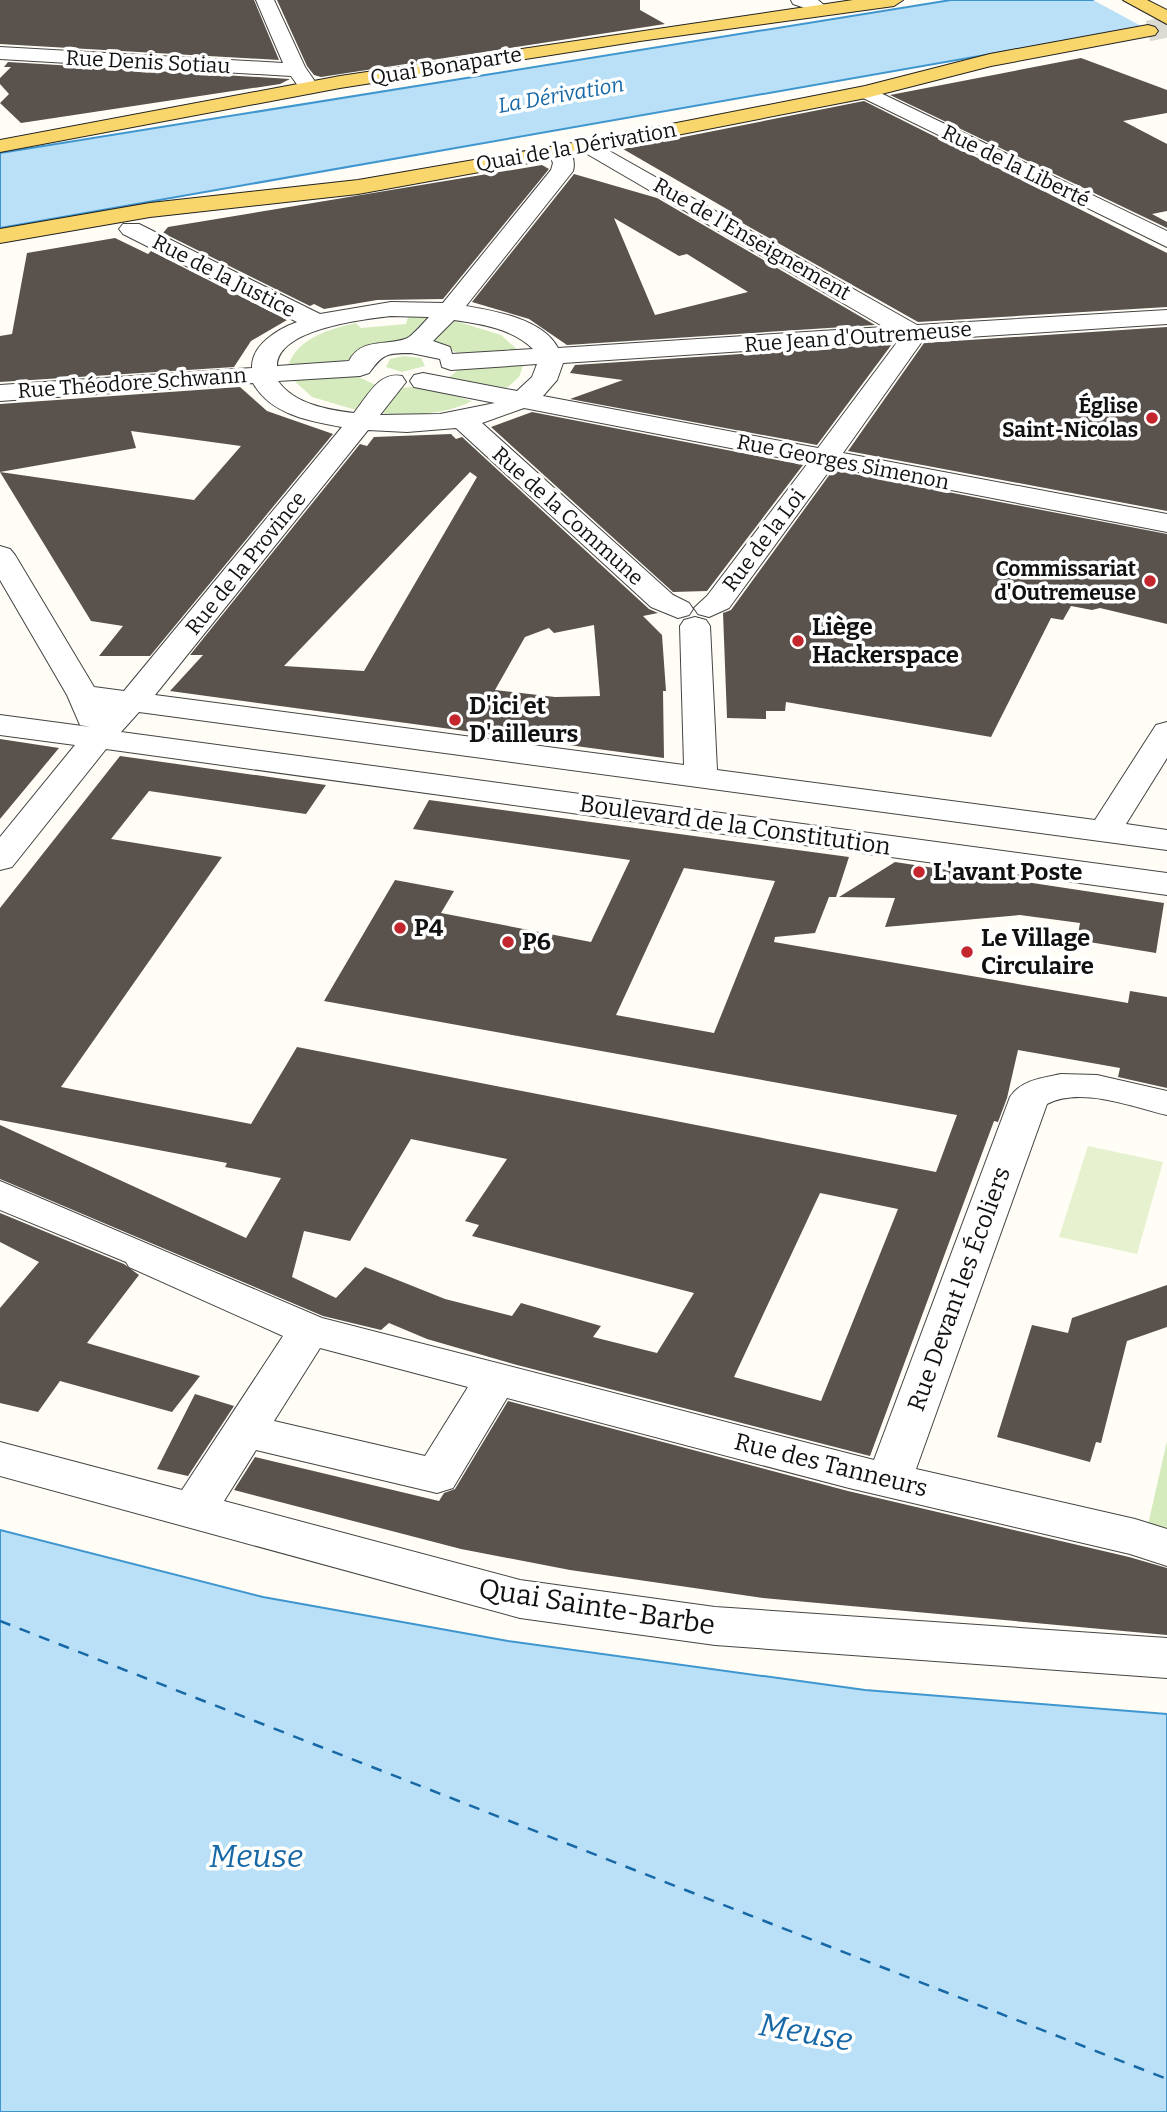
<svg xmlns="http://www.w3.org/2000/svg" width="1167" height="2112" viewBox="0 0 1167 2112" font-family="Bitter,serif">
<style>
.green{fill:#d5ebbd}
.pitch{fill:#e6f2cf}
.water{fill:#b9e0f7;stroke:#3f96cf;stroke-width:2}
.pier{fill:#fffdf5}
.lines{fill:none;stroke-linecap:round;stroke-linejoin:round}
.ferry{stroke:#1768a6;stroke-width:2.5;stroke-dasharray:11 10;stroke-linecap:butt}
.building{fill:#5a524d;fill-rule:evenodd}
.primary-tunnel{stroke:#dbdad3;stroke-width:21;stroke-dasharray:21 10;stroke-linecap:butt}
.street-casing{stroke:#444;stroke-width:2}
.primary-casing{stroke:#222;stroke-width:2}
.street{fill:#fff;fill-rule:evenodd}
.primary{fill:#f9d66b;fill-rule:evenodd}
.poi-dot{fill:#c4262e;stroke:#fff;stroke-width:2.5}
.labels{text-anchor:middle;stroke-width:7;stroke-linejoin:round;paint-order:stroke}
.far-street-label{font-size:21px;fill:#111;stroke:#fff}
.far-water-label{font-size:21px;font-style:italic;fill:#1768a6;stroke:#fff}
.far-poi-label{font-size:21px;font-weight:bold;fill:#111;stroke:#fff;text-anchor:end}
.poi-label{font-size:24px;font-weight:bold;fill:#111;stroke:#fff;text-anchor:start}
.street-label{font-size:24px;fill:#111;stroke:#fff}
.near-street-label{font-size:28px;fill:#111;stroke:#fff}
.near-water-label{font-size:32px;font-style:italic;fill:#1768a6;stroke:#fff}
</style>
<rect width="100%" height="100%" fill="#fffdf5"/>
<path class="green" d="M408 317 431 318C424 324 415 338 407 341 385 348 360 340 347 364L288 366C297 338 330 329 356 323L361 328 406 324Z
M452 320 501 335 522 354H460L430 342Z
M403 356 421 358 425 366 402 372 386 367 390 359Z
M524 363 519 377 503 391 446 380 463 366Z
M350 373 378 386 356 410 312 397 290 377Z
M423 386 472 401C445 415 409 416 379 413L400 388Z
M1167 1441V1533L1147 1529Z"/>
<path class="pitch" d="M1088 1146 1163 1162 1137 1254 1059 1237Z"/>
<path class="water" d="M951 0H1167V23L0 228V153Z
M0 1530 263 1597 508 1641 865 1690 1167 1714V2112H0Z"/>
<path class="pier" d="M1093 0H1167V22L1143 27Z"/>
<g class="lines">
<path class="ferry" d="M0 1621 1167 2079"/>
</g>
<path class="building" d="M0 0H254L279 60 0 44Z
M277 0H640V10L665 24 321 77 314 75 307 66Z
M1081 58 1167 90V113L1123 121 1167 144V211L1152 214 1167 222V228L890 95Z
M8 62 290 79 280 84 21 123 0 103 9 94 0 84V78L11 67H4Z
M864 101 1167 253V307L918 322 730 216 732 212 623 149Z
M542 165 549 169 443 299 377 300 324 309 314 304 310 306 163 233 168 227Z
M574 174 657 198 875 325 567 345 529 319 472 302ZM614 218 679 256 687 254 748 292 655 315Z
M115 238 148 254 151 251 287 320 251 341 234 367 0 382V336L12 334 27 253Z
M1167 327V511L848 451 924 343Z
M892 344 817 445 570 399 623 380 570 373 575 365Z
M240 387 267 411 333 434 150 656H99L123 626 91 621 0 472 194 500 241 446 131 431 136 448 0 472V404Z
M532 412 803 465 707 591 673 592 491 427Z
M451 434 456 439 462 437 649 609 658 613 643 616 662 635 666 691H663L664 758 170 691 203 655H190L360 444 367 446 374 437ZM470 472 477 477 364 671 284 666ZM594 625 600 696 555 697 495 690 525 637 549 628 554 633Z
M833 470 1167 534V624L1100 608 1092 610 1071 606 1063 620 1051 618 991 737 786 702 785 711H766V719L727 718 723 613 731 610Z
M0 739 59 748 0 819Z
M120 756 326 785 306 814 149 791 111 839 222 857 61 1087 251 1124 297 1047 936 1172 957 1115 324 1001 395 880 454 891 441 913 591 942 630 860 413 829 429 800 849 857 836 897H829L815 933 775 937 774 942 1128 1003 1130 991 1167 997V1088L1118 1077 1120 1068 1018 1050 1007 1098 998 1122 994 1121 870 1456 517 1365 427 1339 389 1323 381 1330 323 1316 0 1179V1125L246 1238 281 1178 225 1167 227 1163 0 1120V908ZM684 868 775 881 714 1033 616 1015ZM411 1139 507 1159 465 1221 479 1225 472 1236 694 1293 657 1353 593 1337 601 1326 521 1303 512 1316 445 1299 365 1267 336 1298 292 1277 304 1231 350 1241ZM820 1193 898 1209 821 1401 734 1377Z
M895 862 1164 903 1156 953 1077 940 1080 923 1020 915 885 927 895 898 839 897Z
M0 1213 124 1264 139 1275 87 1343 200 1376 172 1412 60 1381 38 1412 0 1403V1308L39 1262 0 1242Z
M1167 1285V1327L1127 1341 1101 1443 1096 1442 1090 1462 997 1437 1032 1325 1068 1333 1072 1318Z
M195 1394 234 1406 188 1476 157 1469Z
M508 1401 848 1491 1129 1557 1167 1568V1635L763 1598 570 1570 461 1549 234 1490 255 1457 439 1501 444 1493 455 1489Z"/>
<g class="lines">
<path class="primary-tunnel" d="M1148 31 1167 27"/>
<defs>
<path id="street" d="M256 0H274L305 67 318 86 315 90H301L291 76 0 59V47L283 63Z
M791 0H818L824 5 814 11 793 4Z
M866 86 1167 231V247L859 96 856 92Z
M590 140 917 325 1167 310V324L923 340 843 453 1167 514V532L832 467 729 608 709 617 698 614 694 608 707 596 808 463 524 408 482 423 673 595 689 603 693 609 689 615 678 618 651 607 456 428 407 432 368 430 155 695 684 765 680 626 684 620 695 617 706 620 710 626 717 770 1095 820 1156 725 1167 722V758L1126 824 1167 830V850L139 712 121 732 1167 873V895L106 749 12 867 0 870V837L75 745 0 735V715L90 727 80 725 67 695 0 580V546L10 549 15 555 94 687 124 691 342 427C310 421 271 415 253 383L0 401V385L252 368C251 345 278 329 297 322L123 234 119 229 123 224H139L320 314 391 302 443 303 551 170 553 163 548 151 559 144C571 148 576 159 573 171L466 306C495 311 543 319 558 348L884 327 582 151 579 146ZM391 316 429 317C423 323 416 332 409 337 392 347 361 336 349 361L277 366C277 329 364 319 391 316ZM454 320C482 324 513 329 533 349L452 354 450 347 433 341ZM898 341 818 448 543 396 557 380 563 363ZM411 353 440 359 442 367 451 370 537 364 532 377 517 391 423 373 414 375 410 381 414 387 495 403 440 414 380 415 406 382 402 376C379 371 367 397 354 413 328 410 294 404 278 381L360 376 369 373C383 354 386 353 411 353Z
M1061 1074 1097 1075 1167 1091V1115C1132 1107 1081 1086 1047 1104L916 1469 1135 1519 1167 1529V1566L1130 1554 849 1488 507 1398 453 1488 437 1493 256 1450 224 1501 520 1580 715 1607 1167 1638V1678L715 1645 520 1618 0 1476V1442L182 1490 283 1336 129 1267 126 1262 0 1210V1181L322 1318 874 1460 1010 1097C1021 1080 1042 1078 1061 1074ZM320 1348 468 1387 425 1456 274 1421Z"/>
<path id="primary" d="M853 0H903L894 6 640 41 340 88 0 152V140L340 76Z
M1123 0H1147L1167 10V24Z
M1148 25 1155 27 1158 31 1155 35 991 66 866 98 590 152 358 194 150 217 0 243V229L150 203 358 180 590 140 865 86 990 54Z"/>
</defs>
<use href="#street" class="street-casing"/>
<use href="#primary" class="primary-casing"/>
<use href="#street" class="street"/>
<use href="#primary" class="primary"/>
</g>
<g class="poi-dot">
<circle cx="1152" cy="418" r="7"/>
<circle cx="1150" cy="581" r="7"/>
<circle cx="798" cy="641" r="7"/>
<circle cx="455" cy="720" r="7"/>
<circle cx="919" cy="872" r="7"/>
<circle cx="400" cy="928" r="7"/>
<circle cx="508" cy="942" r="7"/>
<circle cx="967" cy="952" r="7"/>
</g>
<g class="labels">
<g class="far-street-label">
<text transform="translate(148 62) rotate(3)" y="7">Rue Denis Sotiau</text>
<text transform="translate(446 66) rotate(-9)" y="7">Quai Bonaparte</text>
<text transform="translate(576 147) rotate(-10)" y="7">Quai de la Dérivation</text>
<text transform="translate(1016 166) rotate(26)" y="7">Rue de la Liberté</text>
<text transform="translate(752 239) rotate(30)" y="7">Rue de l'Enseignement</text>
<text transform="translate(224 276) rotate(27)" y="7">Rue de la Justice</text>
<text transform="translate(858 337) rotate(-4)" y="7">Rue Jean d'Outremeuse</text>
<text transform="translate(132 383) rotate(-4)" y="7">Rue Théodore Schwann</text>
<text transform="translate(843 462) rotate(11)" y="7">Rue Georges Simenon</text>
<text transform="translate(568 516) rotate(42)" y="7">Rue de la Commune</text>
<text transform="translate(764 540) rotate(-53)" y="7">Rue de la Loi</text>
<text transform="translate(246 563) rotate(-51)" y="7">Rue de la Province</text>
</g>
<g class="far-water-label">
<text transform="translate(561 95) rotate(-10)" y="7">La Dérivation</text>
</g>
<g class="far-poi-label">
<text x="1138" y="413">Église<tspan x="1138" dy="24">Saint-Nicolas</tspan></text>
<text x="1136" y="576">Commissariat<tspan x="1136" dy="24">d'Outremeuse</tspan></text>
</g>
<g class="poi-label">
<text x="812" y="635">Liège<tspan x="812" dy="28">Hackerspace</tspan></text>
<text x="469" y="714">D'ici et<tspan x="469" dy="28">D'ailleurs</tspan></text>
<text x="933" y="880">L'avant Poste</text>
<text x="414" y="936">P4</text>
<text x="981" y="946">Le Village<tspan x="981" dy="28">Circulaire</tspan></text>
<text x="522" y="950">P6</text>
</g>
<g class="street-label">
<text transform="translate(735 825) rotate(8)" y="8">Boulevard de la Constitution</text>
<text transform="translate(959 1289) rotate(-70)" y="8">Rue Devant les Écoliers</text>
<text transform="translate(831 1465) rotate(14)" y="8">Rue des Tanneurs</text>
</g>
<g class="near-street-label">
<text transform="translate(597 1606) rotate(9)" y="10">Quai Sainte-Barbe</text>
</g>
<g class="near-water-label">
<text x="256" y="1867">Meuse</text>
<text transform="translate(806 2032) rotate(10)" y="11">Meuse</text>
</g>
</g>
</svg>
